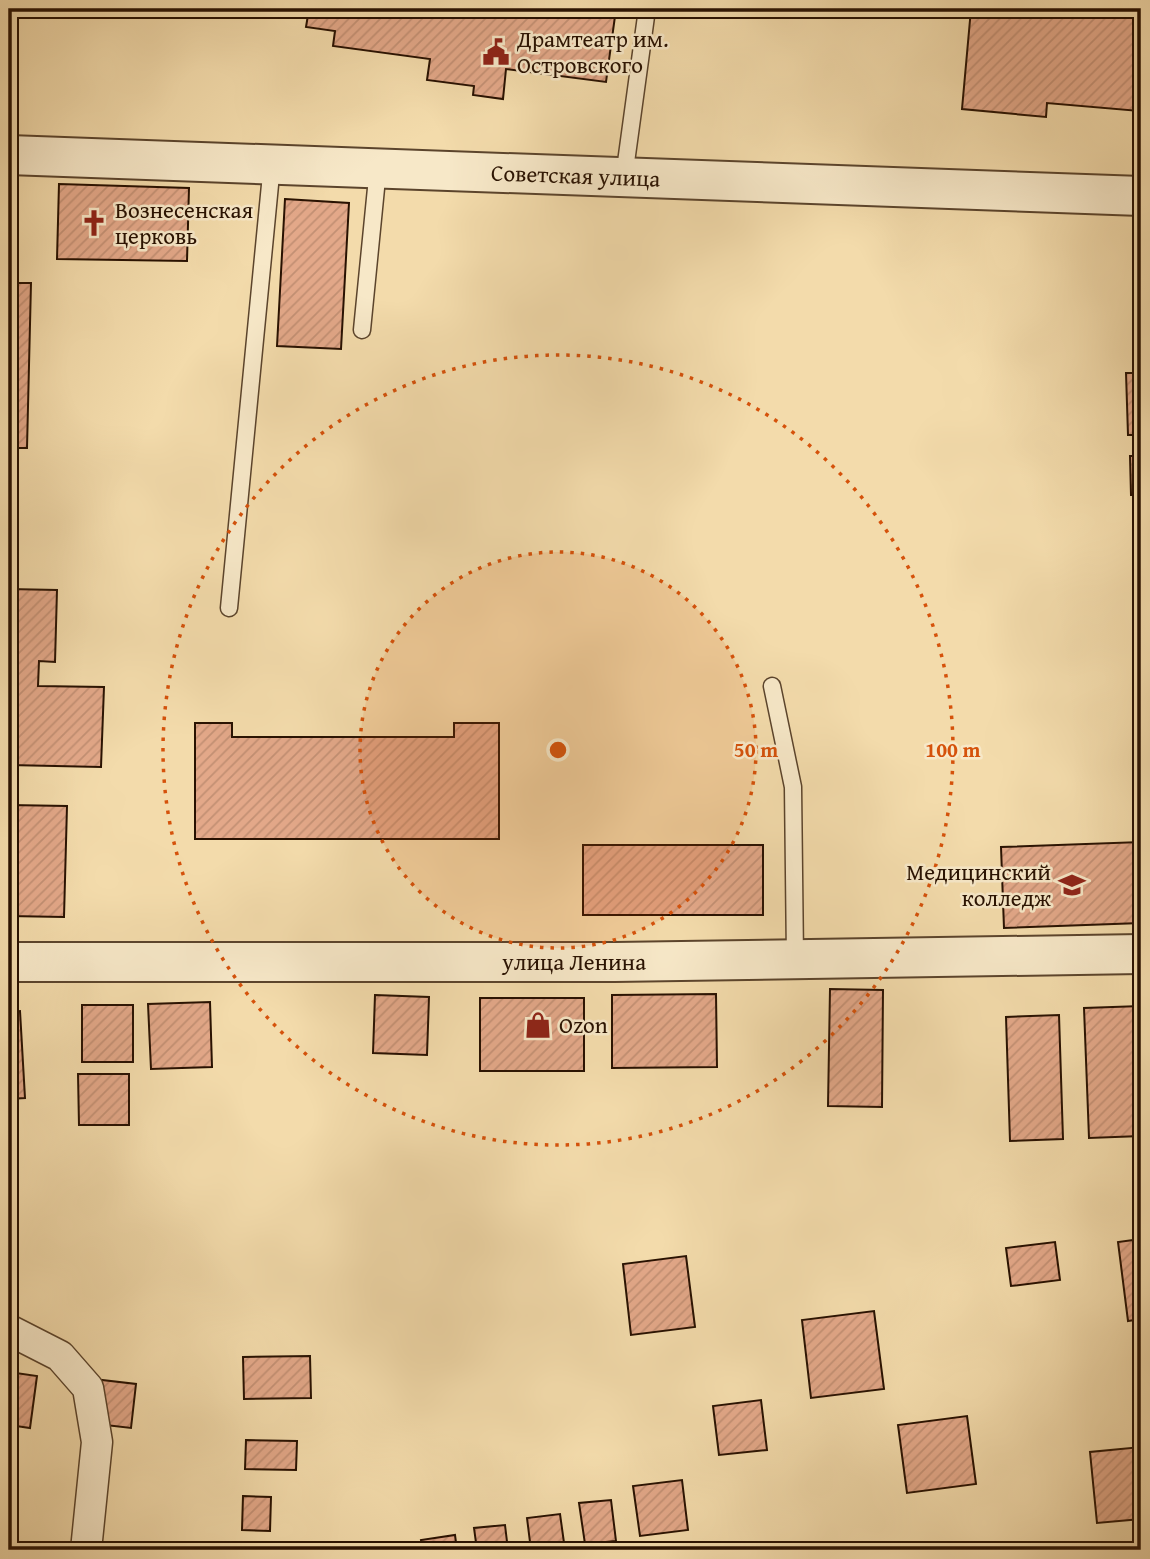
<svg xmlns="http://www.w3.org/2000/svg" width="1150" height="1559" viewBox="0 0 1150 1559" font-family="'Gentium Book Plus',serif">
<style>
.building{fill:url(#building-hatch);stroke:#281101;stroke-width:2}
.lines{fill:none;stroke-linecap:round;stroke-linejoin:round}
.service-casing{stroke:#5b442c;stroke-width:19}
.minor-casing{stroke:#5b442c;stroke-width:33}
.tertiary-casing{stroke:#5b442c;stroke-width:42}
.service{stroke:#f7e8c8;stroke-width:16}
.minor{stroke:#f7e8c8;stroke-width:30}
.tertiary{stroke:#f7e8c8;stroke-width:38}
.ring{fill:none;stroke:#d5520b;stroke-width:3.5;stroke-dasharray:3.5 7}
.labels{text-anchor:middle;stroke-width:5;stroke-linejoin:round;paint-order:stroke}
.poi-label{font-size:23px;fill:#281101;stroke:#f7e8c8;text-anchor:start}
.street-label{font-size:23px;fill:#281101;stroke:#f7e8c8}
.centre{fill:#d5520b;stroke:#f7e8c8;stroke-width:3.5}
.ring-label{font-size:21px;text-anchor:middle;font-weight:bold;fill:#d5520b;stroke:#f7e8c8;stroke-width:5;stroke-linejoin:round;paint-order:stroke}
</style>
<defs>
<pattern id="building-hatch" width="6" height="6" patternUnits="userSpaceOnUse" patternTransform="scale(1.75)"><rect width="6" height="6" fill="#e3a889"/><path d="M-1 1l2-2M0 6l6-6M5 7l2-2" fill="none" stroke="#c39074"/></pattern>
</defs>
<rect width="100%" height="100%" fill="#f3dbab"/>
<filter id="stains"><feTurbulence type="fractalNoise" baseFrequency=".00286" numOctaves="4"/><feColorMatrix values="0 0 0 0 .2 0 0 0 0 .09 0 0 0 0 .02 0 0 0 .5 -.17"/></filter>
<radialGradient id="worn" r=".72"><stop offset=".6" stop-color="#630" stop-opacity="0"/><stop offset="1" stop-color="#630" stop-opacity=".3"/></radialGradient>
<path class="building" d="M309 9H616L606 82 506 69 503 99 473 95 474 86 427 80 430 59 333 46 335 31 306 27Z
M971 9H1141L1139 111 1047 103 1046 117 962 109Z
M9 181H12L10 283H31L27 448H9Z
M59 184 189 188 187 261 57 259Z
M285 199 349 203 341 349 277 346Z
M1136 261H1141V298H1137Z
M1126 373H1141V435H1128Z
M1130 456H1141V574L1138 495H1131Z
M1135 583H1141V623H1136Z
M9 589 57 590 55 662 39 661 38 686 104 687 101 767 9 765Z
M195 723H232V737H454V723H499V839H195Z
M9 805 67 806 64 917 9 916Z
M1141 842V923L1004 928 1001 847Z
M583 845H763V915H583Z
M830 989 883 990 882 1107 828 1106Z
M716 994 717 1067 612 1068V995Z
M375 995 429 997 427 1055 373 1053Z
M480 998H584V1071H480Z
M210 1002 212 1067 151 1069 148 1004Z
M82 1005H133V1062H82Z
M1141 1006V1136L1089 1138 1084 1008Z
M20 1011 25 1098 9 1099V1012Z
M1059 1015 1063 1139 1010 1141 1006 1017Z
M78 1074H129V1125H79Z
M1141 1239V1319L1128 1321 1118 1242Z
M1055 1242 1060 1280 1011 1286 1006 1248Z
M686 1256 695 1327 631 1335 623 1264Z
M874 1311 884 1389 811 1398 802 1320Z
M310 1356 311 1398 244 1399 243 1357Z
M9 1372 37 1376 30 1428 9 1425Z
M85 1378 136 1384 131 1428 80 1422Z
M761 1400 767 1450 719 1455 713 1406Z
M967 1416 976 1484 907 1493 898 1425Z
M246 1440 297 1441 296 1470 245 1469Z
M1141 1447V1519L1097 1523 1090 1452Z
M682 1480 688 1530 640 1536 633 1486Z
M243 1496 271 1497 270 1531 242 1530Z
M611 1500 616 1541 585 1544 579 1503Z
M560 1514 565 1550H531L527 1518Z
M505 1525 508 1550H477L474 1528Z
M455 1535 457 1550H423L421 1540Z
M401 1545V1550H370V1548Z"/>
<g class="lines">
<defs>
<path id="service" d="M624 177 647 9
M362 330 378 168
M229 608 272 164
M772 686 793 787 795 959"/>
<path id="minor" d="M9 1330 60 1356 88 1388 97 1442 86 1550"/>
<g id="tertiary">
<path id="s1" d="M9 155 1141 196"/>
<path id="s2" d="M9 962H615L1141 954"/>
</g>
</defs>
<use href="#service" class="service-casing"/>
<use href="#minor" class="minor-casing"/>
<use href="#tertiary" class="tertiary-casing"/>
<use href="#service" class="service"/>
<use href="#minor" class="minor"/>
<use href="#tertiary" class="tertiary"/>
</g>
<circle cx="558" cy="750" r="198" fill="#d5520b" fill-opacity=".12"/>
<g class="ring">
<circle cx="558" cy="750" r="198"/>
<circle cx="558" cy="750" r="395"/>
</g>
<defs>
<symbol id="civic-bare" viewBox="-9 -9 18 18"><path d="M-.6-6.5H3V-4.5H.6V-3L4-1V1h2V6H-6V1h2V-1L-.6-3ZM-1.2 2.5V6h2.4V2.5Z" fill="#8f2418" stroke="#f7e8c8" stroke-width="2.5" paint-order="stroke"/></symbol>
<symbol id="church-bare" viewBox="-9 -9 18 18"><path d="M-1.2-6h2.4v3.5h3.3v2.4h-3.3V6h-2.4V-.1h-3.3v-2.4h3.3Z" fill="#8f2418" stroke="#f7e8c8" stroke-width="2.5" paint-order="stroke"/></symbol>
<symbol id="university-bare" viewBox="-9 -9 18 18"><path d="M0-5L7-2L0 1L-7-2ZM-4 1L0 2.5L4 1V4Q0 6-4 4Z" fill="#8f2418" stroke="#f7e8c8" stroke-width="2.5" paint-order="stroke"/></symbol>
<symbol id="shop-bare" viewBox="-9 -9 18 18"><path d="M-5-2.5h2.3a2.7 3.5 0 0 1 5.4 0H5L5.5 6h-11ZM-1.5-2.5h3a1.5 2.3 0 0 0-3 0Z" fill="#8f2418" stroke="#f7e8c8" stroke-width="2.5" paint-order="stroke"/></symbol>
</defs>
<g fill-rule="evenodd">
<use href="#civic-bare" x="477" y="33" width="38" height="38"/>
<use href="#church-bare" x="75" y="204" width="38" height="38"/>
<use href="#university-bare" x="1053" y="866" width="38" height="38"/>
<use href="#shop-bare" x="519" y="1006" width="38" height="38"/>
</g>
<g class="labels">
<g class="poi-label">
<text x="517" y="47">Драмтеатр им.<tspan x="517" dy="26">Островского</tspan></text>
<text x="115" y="218">Вознесенская<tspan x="115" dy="26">церковь</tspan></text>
<text x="1051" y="880" text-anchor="end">Медицинский<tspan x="1051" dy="26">колледж</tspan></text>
<text x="559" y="1033">Ozon</text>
</g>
<g class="street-label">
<text dy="8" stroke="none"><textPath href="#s1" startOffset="567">Советская улица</textPath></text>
<text dy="8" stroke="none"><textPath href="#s2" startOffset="565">улица Ленина</textPath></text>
</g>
</g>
<circle cx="558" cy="750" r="10" class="centre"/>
<g class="ring-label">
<text x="756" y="757">50 m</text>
<text x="953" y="757">100 m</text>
</g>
<rect width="1150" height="1559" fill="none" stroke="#f3dbab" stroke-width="35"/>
<rect x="10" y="10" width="1129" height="1538" fill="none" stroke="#281101" stroke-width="3.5"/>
<rect x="18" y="18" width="1115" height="1524" fill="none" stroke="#281101" stroke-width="2"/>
<rect width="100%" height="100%" filter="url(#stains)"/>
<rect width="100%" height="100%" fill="url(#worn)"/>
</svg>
